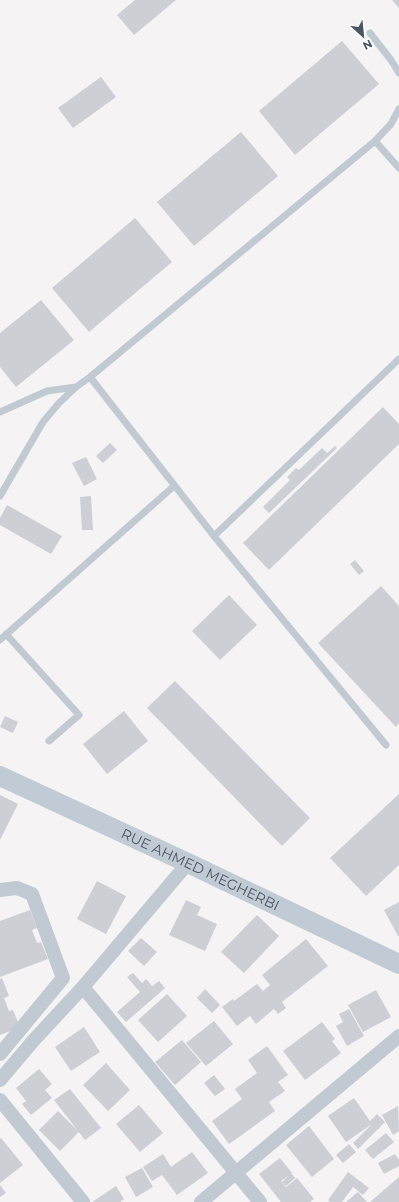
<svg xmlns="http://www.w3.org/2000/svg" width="399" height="1202" viewBox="0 0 399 1202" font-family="Montserrat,sans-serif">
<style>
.building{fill:#cdcfd5}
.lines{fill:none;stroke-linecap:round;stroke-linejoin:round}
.service{stroke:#c1cad2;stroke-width:7}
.minor{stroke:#c1cad2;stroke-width:14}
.secondary{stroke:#c1cbd6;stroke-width:20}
.labels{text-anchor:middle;stroke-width:3;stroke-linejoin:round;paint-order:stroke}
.street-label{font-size:14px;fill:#4a5661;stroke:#fff}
</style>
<rect width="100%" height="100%" fill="#f5f3f3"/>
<path class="building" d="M135 0H176L134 35 117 15Z
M392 0H399V8Z
M342 41 379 84 295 155 259 111Z
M101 77 116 97 73 128 58 108Z
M241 132 278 176 194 246 157 202Z
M135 218 172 262 89 332 52 288Z
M41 300 74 340 16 387 0 367V333Z
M383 407 399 424V444L269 570 243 543Z
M110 443 117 450 103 463 96 456Z
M335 446 337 448 269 513 263 507 290 480 287 477 296 468 299 470 322 448 327 453Z
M86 457 97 479 84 486 72 463Z
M91 496 93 530H82L80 497Z
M7 505 62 536 51 554 0 525V518Z
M355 560 364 571 359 575 350 564Z
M381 586 399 606V723L396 727 318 643Z
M229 595 257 625 220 660 192 631Z
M175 681 310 818 282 846 147 708Z
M124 711 148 741 107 774 83 744Z
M5 716 18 722 13 733 0 727Z
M399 794V865L366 896 330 858Z
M0 795 18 804 0 840Z
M97 881 126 896 106 934 77 919Z
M186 900 201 907 197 915 217 924 205 951 169 935Z
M399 902V936H398L384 910Z
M30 910 37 928 32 930 37 943 41 942 48 959 0 977V921Z
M257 915 279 936 244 973 221 952Z
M141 938 157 952 144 966 128 951Z
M306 939 328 966 282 1002 286 1008 278 1014 274 1009 256 1024 250 1016 237 1026 222 1007 233 999 234 1001 257 984 263 991 270 985 262 975Z
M133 973 142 983 146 979 152 986 159 981 165 988 126 1022 117 1012 140 992 127 977Z
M2 978 9 996 4 998 9 1011 13 1010 20 1027 0 1035V979Z
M205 989 220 1005 212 1013 197 998Z
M376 990 391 1017 363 1032 348 1005Z
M167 994 187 1016 158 1042 138 1020Z
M349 1009 364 1036 347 1046 336 1026 343 1022 339 1014Z
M214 1021 233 1044 206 1066 186 1043Z
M322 1022 335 1039 332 1041 341 1053 305 1080 283 1051Z
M84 1027 100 1052 71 1071 55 1047Z
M182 1040 201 1062 175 1085 155 1062Z
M267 1046 288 1075 278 1082 285 1091 269 1102 275 1111 229 1144 212 1121 242 1099 235 1089 257 1073 248 1060Z
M106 1063 130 1090 108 1111 83 1085Z
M39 1069 52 1084 45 1090 52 1098 31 1115 22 1104 26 1101 16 1088Z
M214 1075 225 1089 215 1096 204 1083Z
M70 1089 101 1128 85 1140 54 1100Z
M354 1098 370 1121 377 1114 385 1122 358 1149 353 1143 372 1124 346 1142 328 1116Z
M139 1105 163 1133 140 1152 116 1124Z
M398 1106 399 1131 393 1135 382 1115Z
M58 1111 79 1132 60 1151 39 1130Z
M309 1126 334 1159 312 1177 286 1145Z
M386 1133 394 1142 373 1159 365 1150Z
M1 1138 23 1165 0 1183V1139Z
M349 1144 356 1152 343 1163 336 1155Z
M192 1152 208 1173 177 1195 162 1175 152 1181 143 1167 163 1154 171 1167Z
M395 1154 399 1160V1166L384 1174 378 1163Z
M280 1158 292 1173 281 1181 286 1187 297 1178 314 1199 310 1202H281L259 1174Z
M142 1168 153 1187 136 1197 125 1177Z
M348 1172 369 1188 363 1195 353 1187 342 1202H330L328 1200Z
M291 1173 295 1178 286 1186 282 1182Z
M399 1177V1202H370Z
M0 1185 6 1193 0 1197Z
M116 1186 124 1199 120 1202H92Z
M358 1192 367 1202H346Z"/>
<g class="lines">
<path class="service" d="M370 33 391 60 399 73
M375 141 391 124 399 109
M90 377 214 536 386 745
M0 412 47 391 76 387
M0 496 43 422 59 403 76 387 90 377 375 141 399 168
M214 536 399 359
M6 634 79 715 49 741
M0 640 174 486"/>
<path class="minor" d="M0 890 17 888 32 894 63 978 0 1054
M83 987 260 1202
M0 1080 33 1041 83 987 188 863
M0 1100 83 1202
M201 1202 399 1036"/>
<path class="secondary" id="s1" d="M0 776 188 863 399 964"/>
</g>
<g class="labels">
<g class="street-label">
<text dy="5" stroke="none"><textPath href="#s1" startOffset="221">RUE AHMED MEGHERBI</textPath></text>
</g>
</g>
<g transform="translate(363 36) rotate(153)" stroke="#ffffff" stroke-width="3" paint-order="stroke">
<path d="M0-3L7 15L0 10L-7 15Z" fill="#4a5661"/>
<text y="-6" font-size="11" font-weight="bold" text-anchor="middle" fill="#4a5661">N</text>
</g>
</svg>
